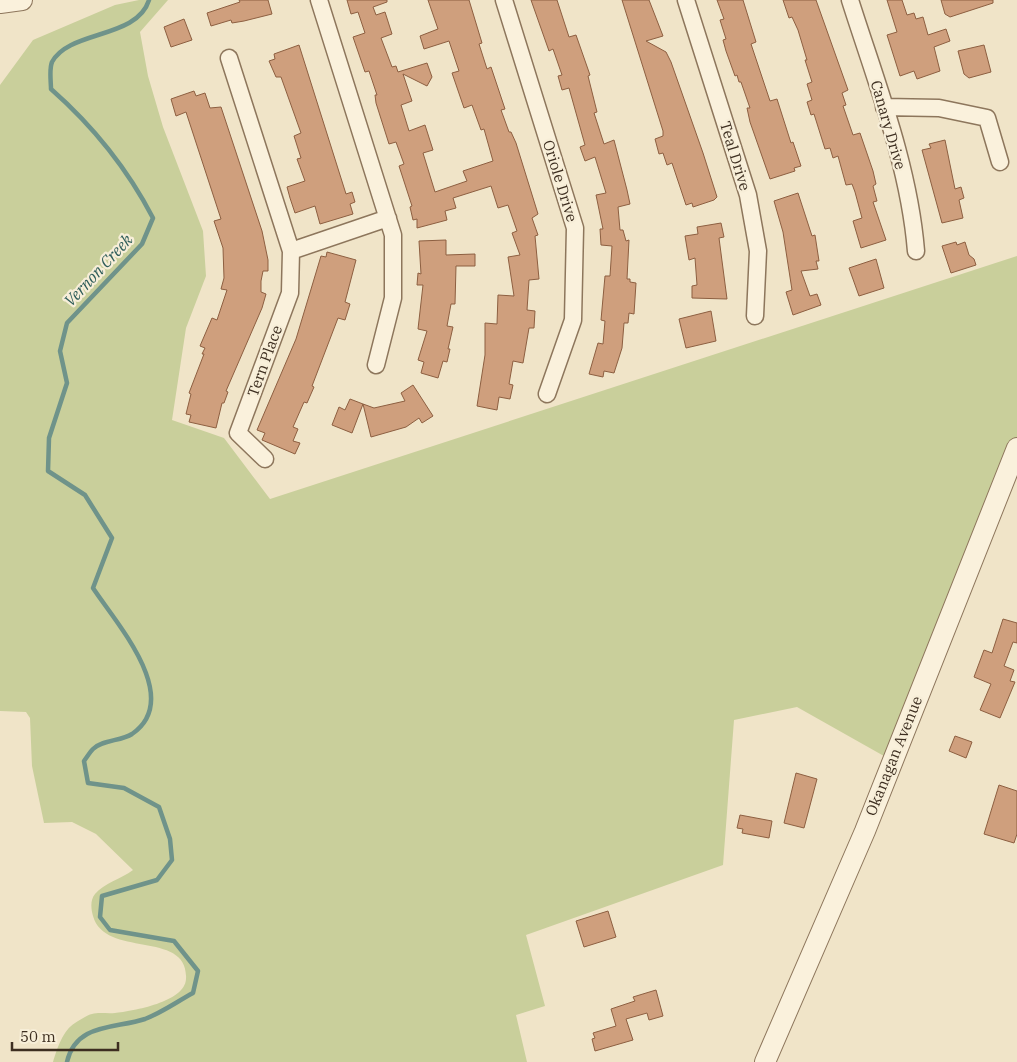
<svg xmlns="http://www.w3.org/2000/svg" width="1017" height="1062" viewBox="0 0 1017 1062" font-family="'IBM Plex Serif',serif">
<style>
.green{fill:#c9cf9b}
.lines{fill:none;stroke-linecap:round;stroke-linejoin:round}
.stream{stroke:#6f938a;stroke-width:4.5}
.building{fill:#cf9f7d;stroke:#8d5f41}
.minor-casing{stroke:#8d765c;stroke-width:19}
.tertiary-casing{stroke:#8d765c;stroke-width:22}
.minor{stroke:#faf1dc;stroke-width:16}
.tertiary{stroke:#faf1dc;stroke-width:20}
.labels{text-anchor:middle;stroke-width:4.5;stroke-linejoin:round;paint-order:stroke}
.street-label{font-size:15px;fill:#3d2e20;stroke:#f7eed8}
.water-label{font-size:16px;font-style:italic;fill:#2f5d5a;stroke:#f7eed8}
</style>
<rect width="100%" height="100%" fill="#f0e4c8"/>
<path class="green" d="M139 0H168L140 32 148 76 163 127 203 231 206 276 186 328 172 420 224 438 270 499 1017 256V444L891 760 797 707 734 720 723 865 526 935 545 1006 516 1015 527 1062H53C57 1049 63 1030 75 1023 80 1020 87 1015 92 1014 99 1012 108 1014 115 1013 133 1011 185 1002 186 979 189 929 105 959 93 916 91 909 90 900 95 894 104 883 121 879 133 870L96 834 72 822 44 823 32 766 30 718 26 712 0 711V85L33 40 115 5Z"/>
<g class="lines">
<path class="stream" d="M67 1062C76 1023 114 1029 145 1019 161 1013 178 1001 193 993L198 971 174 941 110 930 100 917 102 896 157 880 172 860 170 839 159 807 124 788 88 783 84 761C87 757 90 752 93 749 102 740 121 741 132 734 184 698 116 623 93 588L112 538 85 495 48 471 49 438 67 383 60 351 67 323 142 244 153 218C127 168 93 126 51 89 51 82 49 69 52 62 69 30 137 39 149 0"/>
</g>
<path class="building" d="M239 0H268L272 14 244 21 232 23 231 20 211 26 207 13 240 2Z
M347 0H387V2L373 7 376 15 385 12 392 34 381 38 392 67 396 66 398 72 427 63 432 77 427 86 403 74 412 101 401 105 409 131 425 125 433 150 423 153 435 192 467 181 463 171 493 161 484 129 481 130 472 105 464 108 452 73 459 71 449 41 424 49 420 36 438 29 428 0H469L482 43 479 44 487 69 491 67 505 109 501 110 509 132H511L516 143 538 214 532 218 538 235 535 236 539 279 529 280 527 310 535 311 534 328H529L523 363 513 361 509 384 513 385 510 399 499 397 497 410 477 406 485 355V323L497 324 498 295 514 296 508 257 520 255 512 233 517 231 508 205 498 208 491 186 453 198 456 208 445 211 447 220 417 228V219L413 220 410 207 412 206 399 166 404 164 396 142 389 144 376 103 375 95H377L369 71 365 72 353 37 365 33 358 12 351 14Z
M531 0H557L569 37 576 35 590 75 588 76 597 112 594 113 604 144 614 140 627 190 630 204 618 207 620 230H623L626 241 629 240 627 279H630V282L636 283 634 314 629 313 628 323H624L622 348 614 373 604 371 603 377 589 374 598 343 603 344 605 321 601 320 605 276H610L612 246 601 245 600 229H603L596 195 606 193 595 157 585 161 580 147 585 145 569 88 562 90 558 76 562 75 553 49 549 51Z
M622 0H649L663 36 646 41 666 52 671 62 703 153 717 197 714 200 693 207 692 203 686 205 672 163 667 165 663 153 659 154 655 139 663 136V131Z
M717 0H743L756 42 751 44 770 101 777 99 791 143 793 142 801 166 794 168 795 171 770 179 750 122 747 108H750L741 82H739L737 75 735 76 726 51 723 40 726 39 720 20 724 19Z
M783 0H816L848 90 842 93 846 105 843 106 853 135 860 133 873 171 876 184 873 186 877 201 873 202 886 240 861 248 853 221 862 218 855 192 852 184 846 185 838 156 833 158 830 148 825 149 814 114 811 115 807 102 812 100 807 84 812 82 805 60H807L798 30 792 17 789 18Z
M887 0H902L907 15 914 13 916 19 923 17 928 35 946 29 950 41 934 47 940 71 917 79 914 71 900 76 887 35 897 32Z
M941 0H993V3L950 17 945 14Z
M184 19 192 40 171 47 164 27Z
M299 45 346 194 352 192 355 202 350 204 353 214 320 224 315 206 295 213 290 198 287 187 305 181 297 159 301 158 294 136 301 133 281 77H276L269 61 275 59 274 54Z
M984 45 991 72 969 78 964 74 958 51Z
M194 91 196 96 205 93 210 108 221 107 262 231 268 260V271H263L261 281V292L266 294 262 308 226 391 228 392 224 403H222L216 428 189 422 191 415 186 414 191 394 189 393 204 354H202L205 348 200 346 212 318 217 320 227 290 221 289 224 278 223 248 214 221 221 219 186 112 176 116 171 99Z
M945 140 955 189 961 187 964 198 959 200 963 218 942 223 922 150 931 148 929 144Z
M798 193 812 236 815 235 819 261H816L818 269 801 271 810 296 817 294 821 305 793 315 786 292 792 290 783 232 774 201Z
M721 223 724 237 719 238 727 299 692 298V286L697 285 695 258 689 260 685 236 698 234 697 227Z
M446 240V255L475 254V266H456L455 304H451L447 326 453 327 448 349H450L447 362 443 361 438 378 421 373 424 362 418 360 427 331 418 329 423 285H417L418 273 421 274 419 241Z
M956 242 957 245 965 242 969 255 974 259 976 265 951 273 942 246Z
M327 252 356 260 345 302 350 304 345 320 338 318 312 386 314 387 307 403 304 402 293 427 298 429 293 441 300 443 295 454 262 440 265 433 257 430 296 339 321 256 326 257Z
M876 259 884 288 859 296 849 268Z
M711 311 716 341 686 348 679 319Z
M413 385 433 416 422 423 419 418 406 427 371 437 363 404 374 408 405 401 401 393Z
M350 399 363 404 352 433 332 425 339 407 345 410Z
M1003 619 1017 623V643L1013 642 1004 666 1014 670 1010 681 1015 682 1000 718 980 710 991 684 974 677 984 650 992 653Z
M955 736 972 742 966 758 949 751Z
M796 773 817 779 804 828 784 823Z
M999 785 1017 791V834L1014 843 984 834Z
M740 815 772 821 769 838 742 833 743 829 737 828Z
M608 911 616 937 584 947 576 921Z
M656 990 663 1016 649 1020 647 1013 626 1019 633 1040 595 1051 592 1039 595 1038 593 1033 616 1026 611 1009 635 1001 633 997Z"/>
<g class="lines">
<defs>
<path id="minor" d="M319 0 393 235V298L376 365
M504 0 575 228 573 320 547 394
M686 0 748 195 758 251 755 316
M850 0C876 82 909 165 916 251
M229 58 291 251 290 293 238 433 265 459
M884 107 939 108 987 118 1000 162
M291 251 388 218"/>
<path id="tertiary" d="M0 3 22 0
M765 1062 865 831 1017 448"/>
</defs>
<use href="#minor" class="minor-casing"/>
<use href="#tertiary" class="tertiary-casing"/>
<use href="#minor" class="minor"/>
<use href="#tertiary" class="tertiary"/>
</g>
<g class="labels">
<g class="street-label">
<text transform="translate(888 125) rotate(74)" y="5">Canary Drive</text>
<text transform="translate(735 156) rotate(73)" y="5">Teal Drive</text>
<text transform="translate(560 181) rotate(73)" y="5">Oriole Drive</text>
<text transform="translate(265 361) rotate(-70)" y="5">Tern Place</text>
<text transform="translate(894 756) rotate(-68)" y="5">Okanagan Avenue</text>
</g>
<g class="water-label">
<text transform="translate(98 270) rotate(-47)" y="6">Vernon Creek</text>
</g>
</g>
<path d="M12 1042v8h106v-8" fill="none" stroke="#3d2e20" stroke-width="2.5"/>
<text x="20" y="1042" font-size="15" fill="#3d2e20" stroke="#f7eed8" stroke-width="4" paint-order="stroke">50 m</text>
</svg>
